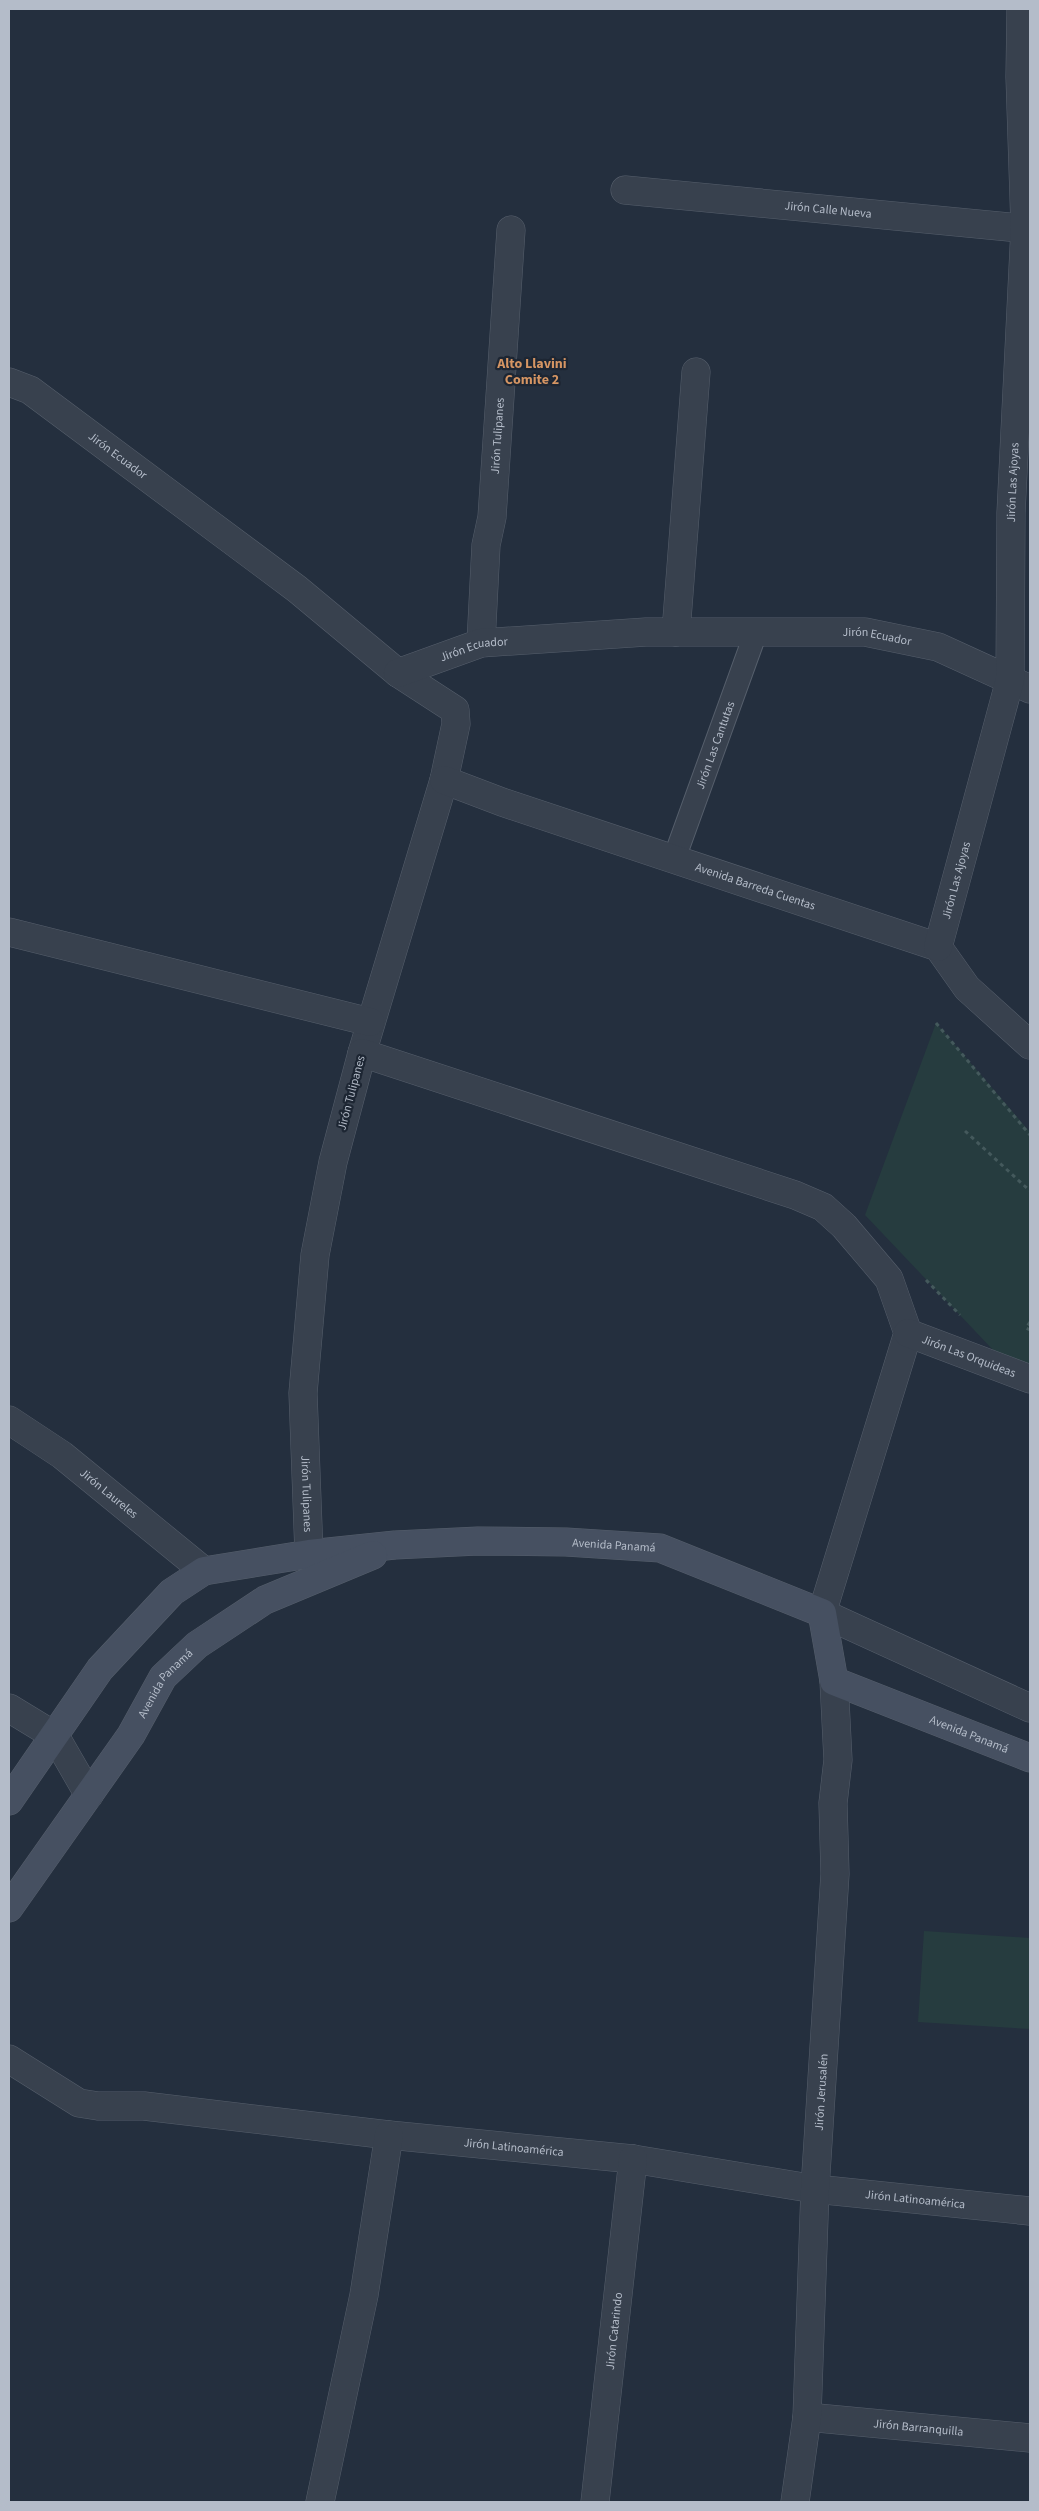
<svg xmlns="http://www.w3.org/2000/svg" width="1039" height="2511" viewBox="0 0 1039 2511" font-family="'Source Sans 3',sans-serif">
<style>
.green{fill:#263c3f}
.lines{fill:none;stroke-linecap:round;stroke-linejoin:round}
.lane-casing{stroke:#565f6c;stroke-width:24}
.street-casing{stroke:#565f6c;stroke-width:29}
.secondary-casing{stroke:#565f6c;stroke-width:29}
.path{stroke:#44595c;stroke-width:3;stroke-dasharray:4 4;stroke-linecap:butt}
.lane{stroke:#38414e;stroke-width:22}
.street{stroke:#38414e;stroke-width:28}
.secondary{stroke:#465061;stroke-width:28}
.labels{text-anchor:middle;stroke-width:4.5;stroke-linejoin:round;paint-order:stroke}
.street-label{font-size:12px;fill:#b4bcc9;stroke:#1d2633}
.neighbourhood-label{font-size:14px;font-weight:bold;fill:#d59563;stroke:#1d2633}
</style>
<rect width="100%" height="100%" fill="#242f3e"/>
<path class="green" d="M936 1023 1030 1132V1375L994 1351 865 1215Z
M924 1931 1030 1938V2029L918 2022Z"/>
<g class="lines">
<defs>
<g id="lane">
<path id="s1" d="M674 859 756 632"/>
</g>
<g id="street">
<path id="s2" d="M625 190 1030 229"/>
<path id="s3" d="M9 382 30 390 297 589 398 673 455 710 456 724 444 780 362 1053 333 1162 315 1255 303 1393 309 1554"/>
<path d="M676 632 696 372"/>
<path id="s4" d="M481 643 486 545 492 517 511 230"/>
<path id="s5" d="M398 673 481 643 646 632H865L938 647 1030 689"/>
<path id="s6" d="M444 780 502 802 938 947 967 988 1030 1045"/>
<path d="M9 932 370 1022"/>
<path id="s7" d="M938 947 1010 680 1011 513 1025 228 1020 77 1021 9"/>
<path d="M362 1053 795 1195 823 1207 844 1226 889 1279 908 1333 822 1613 1030 1708"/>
<path id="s8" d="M908 1333 1030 1379"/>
<path id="s9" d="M9 1420 62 1455 204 1571"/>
<path d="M9 1708 55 1736 89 1795"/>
<path id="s10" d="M9 2059 79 2103 98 2106H144L389 2135 633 2159 815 2189 1030 2211"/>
<path id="s11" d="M807 2417 1030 2438"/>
<path d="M320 2502 364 2295 389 2135"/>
<path id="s12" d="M595 2502 633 2159"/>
<path id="s13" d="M795 2502 807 2417 815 2189 835 1874 833 1803 838 1760 834 1681"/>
</g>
<g id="secondary">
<path id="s14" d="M9 1801 100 1669 172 1592 204 1571 309 1554 395 1545 478 1541 566 1542 660 1548 822 1613 834 1681 1030 1758"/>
<path id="s15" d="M9 1908 131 1735 163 1677 197 1645 265 1600 373 1555"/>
</g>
</defs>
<use href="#lane" class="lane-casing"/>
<use href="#street" class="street-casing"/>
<use href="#secondary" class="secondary-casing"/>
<path class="path" d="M936 1023 1030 1135
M965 1131 1030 1191
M926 1280 960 1315
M1030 1322 1026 1328 1030 1330"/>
<use href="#lane" class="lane"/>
<use href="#street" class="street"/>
<use href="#secondary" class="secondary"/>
</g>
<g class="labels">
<g class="street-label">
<text dy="4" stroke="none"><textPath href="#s2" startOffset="204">Jirón Calle Nueva</textPath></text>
<text dy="4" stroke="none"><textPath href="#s4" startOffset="208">Jirón Tulipanes</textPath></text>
<text dy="4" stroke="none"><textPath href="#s3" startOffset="132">Jirón Ecuador</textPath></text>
<text dy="4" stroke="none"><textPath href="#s7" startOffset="474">Jirón Las Ajoyas</textPath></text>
<text dy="4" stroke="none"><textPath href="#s5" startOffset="485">Jirón Ecuador</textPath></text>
<text dy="4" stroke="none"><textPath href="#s5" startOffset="80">Jirón Ecuador</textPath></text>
<text dy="4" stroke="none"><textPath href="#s1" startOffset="121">Jirón Las Cantutas</textPath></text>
<text dy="4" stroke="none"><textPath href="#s7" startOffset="69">Jirón Las Ajoyas</textPath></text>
<text dy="4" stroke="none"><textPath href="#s6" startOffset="329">Avenida Barreda Cuentas</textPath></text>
<text transform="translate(351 1093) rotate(-75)" y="4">Jirón Tulipanes</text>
<text dy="4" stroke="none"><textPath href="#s8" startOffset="65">Jirón Las Orquideas</textPath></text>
<text dy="4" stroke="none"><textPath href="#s9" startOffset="124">Jirón Laureles</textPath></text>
<text dy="4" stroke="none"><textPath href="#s3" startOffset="1358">Jirón Tulipanes</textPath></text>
<text dy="4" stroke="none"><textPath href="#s14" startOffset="716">Avenida Panamá</textPath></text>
<text dy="4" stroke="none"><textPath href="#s15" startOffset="274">Avenida Panamá</textPath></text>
<text dy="4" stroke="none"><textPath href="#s14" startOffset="1151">Avenida Panamá</textPath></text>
<text dy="4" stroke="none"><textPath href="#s13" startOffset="411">Jirón Jerusalén</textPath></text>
<text dy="4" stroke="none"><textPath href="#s10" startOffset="520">Jirón Latinoamérica</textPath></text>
<text dy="4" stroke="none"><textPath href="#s10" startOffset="925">Jirón Latinoamérica</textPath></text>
<text dy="4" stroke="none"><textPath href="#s12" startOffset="172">Jirón Catarindo</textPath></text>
<text dy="4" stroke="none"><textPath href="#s11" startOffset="112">Jirón Barranquilla</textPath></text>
</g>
<g class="neighbourhood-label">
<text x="532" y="368">Alto Llavini<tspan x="532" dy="16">Comite 2</tspan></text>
</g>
</g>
<rect width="1039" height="2511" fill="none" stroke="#b4bcc9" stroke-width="20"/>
</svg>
